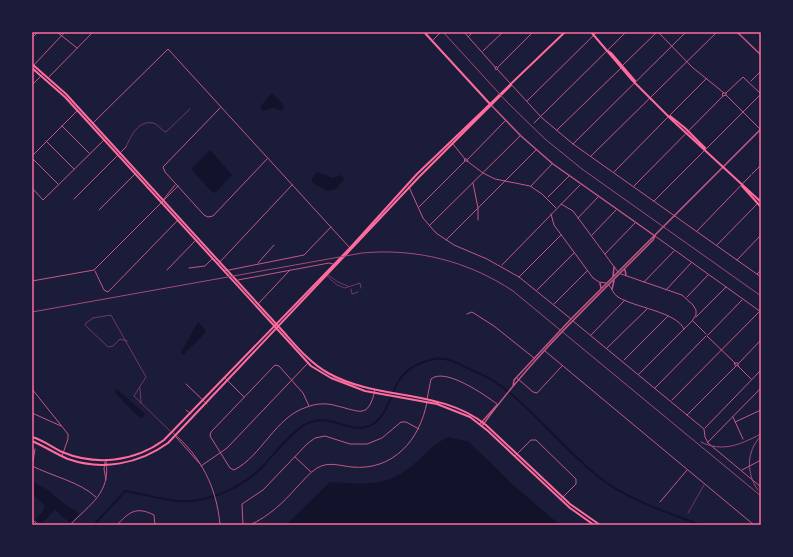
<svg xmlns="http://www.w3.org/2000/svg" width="793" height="557" viewBox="0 0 793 557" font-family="'Noto Sans',sans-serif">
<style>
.water{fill:#12122b}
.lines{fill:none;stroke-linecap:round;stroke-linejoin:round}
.canal{stroke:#12122b;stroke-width:2}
.service{stroke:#c65784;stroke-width:0.5}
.minor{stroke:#c65784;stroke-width:1}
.tertiary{stroke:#c65784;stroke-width:1.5}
.secondary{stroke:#ff6b9d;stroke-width:2}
.primary{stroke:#ff6b9d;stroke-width:2}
.rail{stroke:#a44b75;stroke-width:1}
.neatline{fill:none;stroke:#ff6b9d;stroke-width:1.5}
</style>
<rect width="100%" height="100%" fill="#1b1b3a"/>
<path class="water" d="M272 93 282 103 284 108 281 111 274 107 263 111 260 107Z
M210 150 232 175 215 193 211 191 191 169Z
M317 172 333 178 341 175 344 179 336 189 327 191 312 182V178Z
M198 322 206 331 205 333 184 354 182 355 181 352Z
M117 389 144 413 145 414 142 418 138 416 116 394 115 391Z
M448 437 469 442 512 484 560 525H286L330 482C363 484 387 488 414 464 425 454 434 444 448 437Z
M32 481 48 490 64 504 79 513 70 523 55 510 41 524 36 519 43 511 45 506 34 495 32 494Z"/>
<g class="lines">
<path class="canal" d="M94 525 125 491C142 494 160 499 177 501 206 504 244 487 264 465 275 453 292 431 306 424 332 411 350 437 373 424 396 409 387 376 421 363 428 360 437 357 445 359 452 360 460 364 467 368 480 373 493 380 504 388 538 415 566 451 600 478 630 501 667 512 701 525"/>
<path class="service" d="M126 147C131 136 138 120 153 123 158 124 161 130 166 132L190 109
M328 275 338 282 348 286
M327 276 337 285 345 288 360 283 361 288
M351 289 352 294 358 292
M127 341 120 339 113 346 108 347 85 325 86 323 93 318 111 315 146 377 134 396 170 431
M140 388 141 403
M688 513 704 485"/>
<path class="minor" d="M57 32 77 48
M464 32 495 67
M658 32 692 67 724 93
M468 37 473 32
M32 38 38 32
M433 40 441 32
M483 51 503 32
M623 65 657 32
M32 67 65 32
M497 67 498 69 496 70 495 68Z
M498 67 533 32
M498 70 541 117 573 144 761 277
M47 79 93 32
M751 81 761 71
M32 85 43 74
M723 93H726V95L723 96Z
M726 93 743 77 761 94
M726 95 761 130
M527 101 597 32
M220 108 163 167 165 172 204 215 208 217 213 216 267 159
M670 115 707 78
M93 123 168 49 350 248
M534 123 626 32
M62 126 89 153
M557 130 621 68
M46 141 74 169
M453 144 465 159
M573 144 686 32
M121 152 126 147
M32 156 77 111
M591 156 717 32
M32 158 58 184
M465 159H467L468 161H465Z
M468 159 505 121
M467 161 483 173 495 179 530 186 542 194 556 208
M614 172 668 117
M752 174 761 165
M473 183 478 208V220
M531 186 552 164
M634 186 723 96
M409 187 423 218 436 233 454 245 487 259 519 277 571 319
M32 188 43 200 106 138
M548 197 569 176
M74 199 126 147
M163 200 175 185
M654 201 761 94
M561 204 573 211 618 272
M419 207 465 161
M99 210 135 174
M551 214 554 225 593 278 599 282 606 283
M578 218 598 197
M429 226 520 136
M697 231 751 175
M592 235 616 210
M655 236 761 312
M446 240 536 150
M717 245 758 203
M605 254 635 223
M737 260 761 235
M258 263 274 245
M218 264 292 185
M502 265 580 185
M189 268 205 266 212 259
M167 270 195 241
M95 271 104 290 108 292 178 220
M224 271 304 255 331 227
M621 274 682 295 693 305 696 310V315L692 321
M757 274 761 270
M519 277 561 235
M238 280 329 263 333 264
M32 281 94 270 178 186
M644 282 674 251
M609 285C612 288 613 294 618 297 633 307 677 312 684 329
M537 290 574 253
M666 290 691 263
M687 297 708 275
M258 304 290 270
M554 304 587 271
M467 314 472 312 494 326 534 358
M696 317 726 287
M573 321 704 429 705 437 708 443 761 487
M693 321 706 334
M591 335 625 300
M708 335 742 300
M707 336 735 363
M607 348 647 309
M545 351 754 525
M624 360 668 316
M735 363H738V366L735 365Z
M738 364 761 340
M738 366 751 379
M639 374 692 321
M225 378 244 397
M517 378 533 392 537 393 562 366
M186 384 207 404
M655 388 706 336
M32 389 68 434V439L62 456
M427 399 431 379C445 367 485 395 497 404
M672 400 759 312
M309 406 303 393 279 366 275 365 211 432 210 436 230 468 234 470C262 456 275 417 307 407 317 403 328 403 337 406 360 411 368 420 375 390
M186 410 191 414
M32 413 61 426
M687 415 736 366
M733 417 743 439
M735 422 761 410
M705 428 761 370
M173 433C201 456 217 488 220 525
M176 437 200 464
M708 442 761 388
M515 456 531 440H536L576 479V484L561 499
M295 457 311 472
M105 462 104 469 106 480
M32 466C52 476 80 482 96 497
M201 466 227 448 308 363
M32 469 35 449
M742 470 761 460
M660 502 687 470
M32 519 38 525
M70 525C90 504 111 493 106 461
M117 525C129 512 136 506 154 515L155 525
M243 525 242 504 263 490 307 444 315 438 325 436 350 444H367L382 438 401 422H406L419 429
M250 525C269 516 283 503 297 487 303 481 309 473 317 468 329 461 340 466 352 467 393 471 420 440 427 402"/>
<path class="tertiary" d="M737 32 761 55
M492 106 521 136 553 164 655 236
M625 270 626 275
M613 277 614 267
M600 283 601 288
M612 289 614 281
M513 386 514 380 571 319 761 129
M480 424 497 405
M482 426C531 358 594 300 653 240L655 236"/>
<path class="secondary" d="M424 32 490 104
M32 64 66 94 279 327C294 343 308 362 328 373 378 401 440 388 486 425L570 504 600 525
M32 68 65 97 311 366 331 378 365 391 437 404 470 417 488 431 570 508 594 525
M32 437C43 440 52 447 62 452 96 466 134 462 164 440L350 248 417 174 565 32
M32 441C44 446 56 454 68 459 102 471 139 464 168 443L419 177 511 85
M760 525 761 524"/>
<path class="primary" d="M591 32 632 80 672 120 761 202
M608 51 611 53 635 81
M670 116 685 128 705 148
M742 186 761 207"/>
<path class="rail" d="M443 32 508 103 545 139 582 169 761 296
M32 312 362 253C416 248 468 261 513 291L761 496
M701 442C723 453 741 444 761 434
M758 490C746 474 746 451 761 436"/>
</g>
<rect width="793" height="557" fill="none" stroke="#1b1b3a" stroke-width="66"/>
<rect x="33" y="33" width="727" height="491" class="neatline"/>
</svg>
